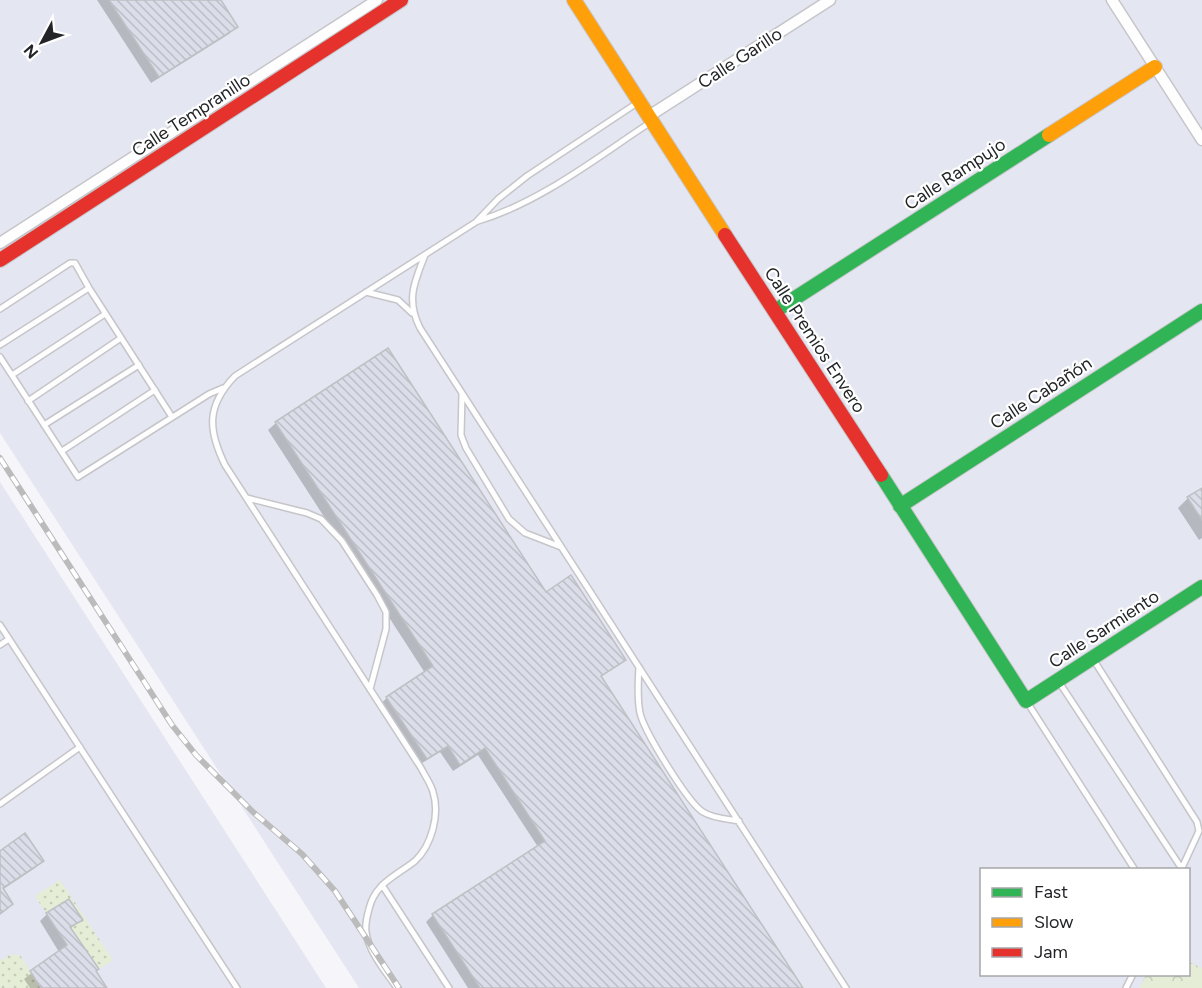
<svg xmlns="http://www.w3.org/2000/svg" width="1202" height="988" viewBox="0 0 1202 988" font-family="Figtree,sans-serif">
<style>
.built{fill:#e4e6f1;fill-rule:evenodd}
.forest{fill:url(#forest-crowns)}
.garden{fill:url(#garden-dots)}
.shadow{fill:#0003}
.building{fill:url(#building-back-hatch);stroke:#bfc0c3;stroke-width:1.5}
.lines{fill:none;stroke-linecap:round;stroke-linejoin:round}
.lane-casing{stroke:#c6c6ca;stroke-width:8}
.street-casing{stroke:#c6c6ca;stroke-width:13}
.fast-casing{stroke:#c6c6ca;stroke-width:16}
.slow-casing{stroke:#c6c6ca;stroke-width:16}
.jam-casing{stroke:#c6c6ca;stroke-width:16}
.lane{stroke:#fefefe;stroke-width:5}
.street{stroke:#fefefe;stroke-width:10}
.fast{stroke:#30b455;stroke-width:14}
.slow{stroke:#ff9f0a;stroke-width:14}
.jam{stroke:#e5322d;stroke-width:14}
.rail-casing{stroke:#bbbbbc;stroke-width:6}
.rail{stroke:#fff;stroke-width:4;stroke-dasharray:11;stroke-linecap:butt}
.labels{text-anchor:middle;stroke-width:4.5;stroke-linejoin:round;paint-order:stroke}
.street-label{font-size:18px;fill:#232427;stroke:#fff}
</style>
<defs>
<pattern id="forest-crowns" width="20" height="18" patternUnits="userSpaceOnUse" patternTransform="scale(1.5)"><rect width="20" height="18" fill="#e6edd7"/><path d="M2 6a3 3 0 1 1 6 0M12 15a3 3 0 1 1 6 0" fill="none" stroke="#c5cbb9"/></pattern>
<pattern id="garden-dots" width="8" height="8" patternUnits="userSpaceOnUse" patternTransform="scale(1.5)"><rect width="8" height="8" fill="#e6edd7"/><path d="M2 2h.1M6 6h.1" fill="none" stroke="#c5cbb9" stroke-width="1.8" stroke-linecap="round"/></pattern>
<pattern id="building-back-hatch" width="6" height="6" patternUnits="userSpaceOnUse" patternTransform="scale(1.5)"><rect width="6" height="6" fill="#dbdde9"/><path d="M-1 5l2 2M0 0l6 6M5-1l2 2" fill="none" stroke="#bcbec8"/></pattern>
</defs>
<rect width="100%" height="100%" fill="#f5f5fa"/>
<path class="built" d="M0 0H1202V972L1193 988H359L0 433ZM982 870H1188V974H982Z
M0 482 326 988H0Z"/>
<path class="forest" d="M1189 962 1202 968V988H1140L1146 975 1188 974Z"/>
<path class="garden" d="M60 880 113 960 99 969 77 938 67 945 59 934 82 919 69 899 46 913 35 896Z
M9 955H20L41 988H0V961Z"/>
<path class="shadow" d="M97 0H219L236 27 229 34 151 83Z
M276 423 546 594 624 659 600 677 801 988H468L426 922 433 915 538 847 478 755 453 771 440 752 419 765 379 705 387 698 425 673 268 430Z
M1202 489V538L1199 540 1178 508 1188 498Z
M0 853 42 861 35 868 2 890 11 904 0 914Z
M47 914 81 919 70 929 95 971 101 988H30L24 979 59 952 40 921Z"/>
<path class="building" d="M109 0H221L238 27 159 77Z
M388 348 546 592 571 575 626 660 601 676 803 988H480L432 914 545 841 485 748 460 765 448 746 427 759 386 697 433 666 275 422Z
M1202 488V520L1187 497Z
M25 833 44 861 3 888 13 904 0 914V851Z
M69 899 83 920 70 927 99 969 96 971 107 988H41L30 971 67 945 46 913Z"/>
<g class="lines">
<defs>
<path id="lane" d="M478 221C541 202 596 158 651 122
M425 255C414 283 406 300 420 328L846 988
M366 292 398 300 412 313
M0 309 70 263H75L89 288 172 417
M0 345 89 288
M0 357 78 477 209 394 223 388
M12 375 105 314
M462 394 461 435 466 448 509 519 525 533 561 547
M28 401 121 338
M44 425 139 365
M62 451 155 390
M247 498 307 513 321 519 342 541 377 595 386 612V629L370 689
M0 625 237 988
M0 645 9 639
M1093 659 1197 822 1199 831 1181 870
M639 667C638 682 637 698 640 713 644 731 688 803 703 812 712 818 727 819 739 821
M1059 682 1182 869
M1027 702 1135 870
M0 804 80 747
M382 885 449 988
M397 988C386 972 368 951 366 932 365 924 367 916 369 909 375 883 396 876 415 861 432 845 440 814 433 792 431 784 425 776 421 768L225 465C208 430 206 406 235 376L476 222 498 199 527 176 637 103
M1126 988 1133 974"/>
<path id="street" d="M1112 0 1202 140
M649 116 830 0
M0 243 377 0"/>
<path id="fast" d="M775 311 1049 135
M881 475 1026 701 1202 587
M900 506 1202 311"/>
<path id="slow" d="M574 0 725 235
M1049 135 1155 67"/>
<path id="jam" d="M725 235 881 475
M0 260 401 0"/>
</defs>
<use href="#lane" class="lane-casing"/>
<use href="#street" class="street-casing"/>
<use href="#fast" class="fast-casing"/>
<use href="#slow" class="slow-casing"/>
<use href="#jam" class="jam-casing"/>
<use href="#lane" class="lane"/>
<use href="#street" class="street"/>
<use href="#fast" class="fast"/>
<use href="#slow" class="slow"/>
<use href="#jam" class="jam"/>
<defs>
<path id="rail" d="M0 458 172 725 196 755 253 812 302 854 335 891 399 988"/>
</defs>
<use href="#rail" class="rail-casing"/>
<use href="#rail" class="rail"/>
</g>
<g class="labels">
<g class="street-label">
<text transform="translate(740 58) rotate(-33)" y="6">Calle Garillo</text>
<text transform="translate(191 115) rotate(-33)" y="6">Calle Tempranillo</text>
<text transform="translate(955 174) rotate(-33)" y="6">Calle Rampujo</text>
<text transform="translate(815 340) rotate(57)" y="6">Calle Premios Envero</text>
<text transform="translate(1041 393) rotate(-33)" y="6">Calle Cabañón</text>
<text transform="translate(1104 629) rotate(-33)" y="6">Calle Sarmiento</text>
</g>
</g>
<rect x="980" y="868" width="210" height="108" fill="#ffffff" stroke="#a7a7a9" stroke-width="1.5"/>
<rect x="992" y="888" width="30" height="9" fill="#30b455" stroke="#a7a7a9" stroke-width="1.5"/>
<text x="1034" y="898" font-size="18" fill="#232427">Fast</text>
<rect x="992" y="918" width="30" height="9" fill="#ff9f0a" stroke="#a7a7a9" stroke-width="1.5"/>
<text x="1034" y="928" font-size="18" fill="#232427">Slow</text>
<rect x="992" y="948" width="30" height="9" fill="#e5322d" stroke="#a7a7a9" stroke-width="1.5"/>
<text x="1034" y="958" font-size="18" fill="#232427">Jam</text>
<g transform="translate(42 42) rotate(229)" stroke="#ffffff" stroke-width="4.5" paint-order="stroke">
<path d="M0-4.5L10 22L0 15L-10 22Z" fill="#232427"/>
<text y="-9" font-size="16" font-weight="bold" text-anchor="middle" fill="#232427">N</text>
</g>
</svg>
